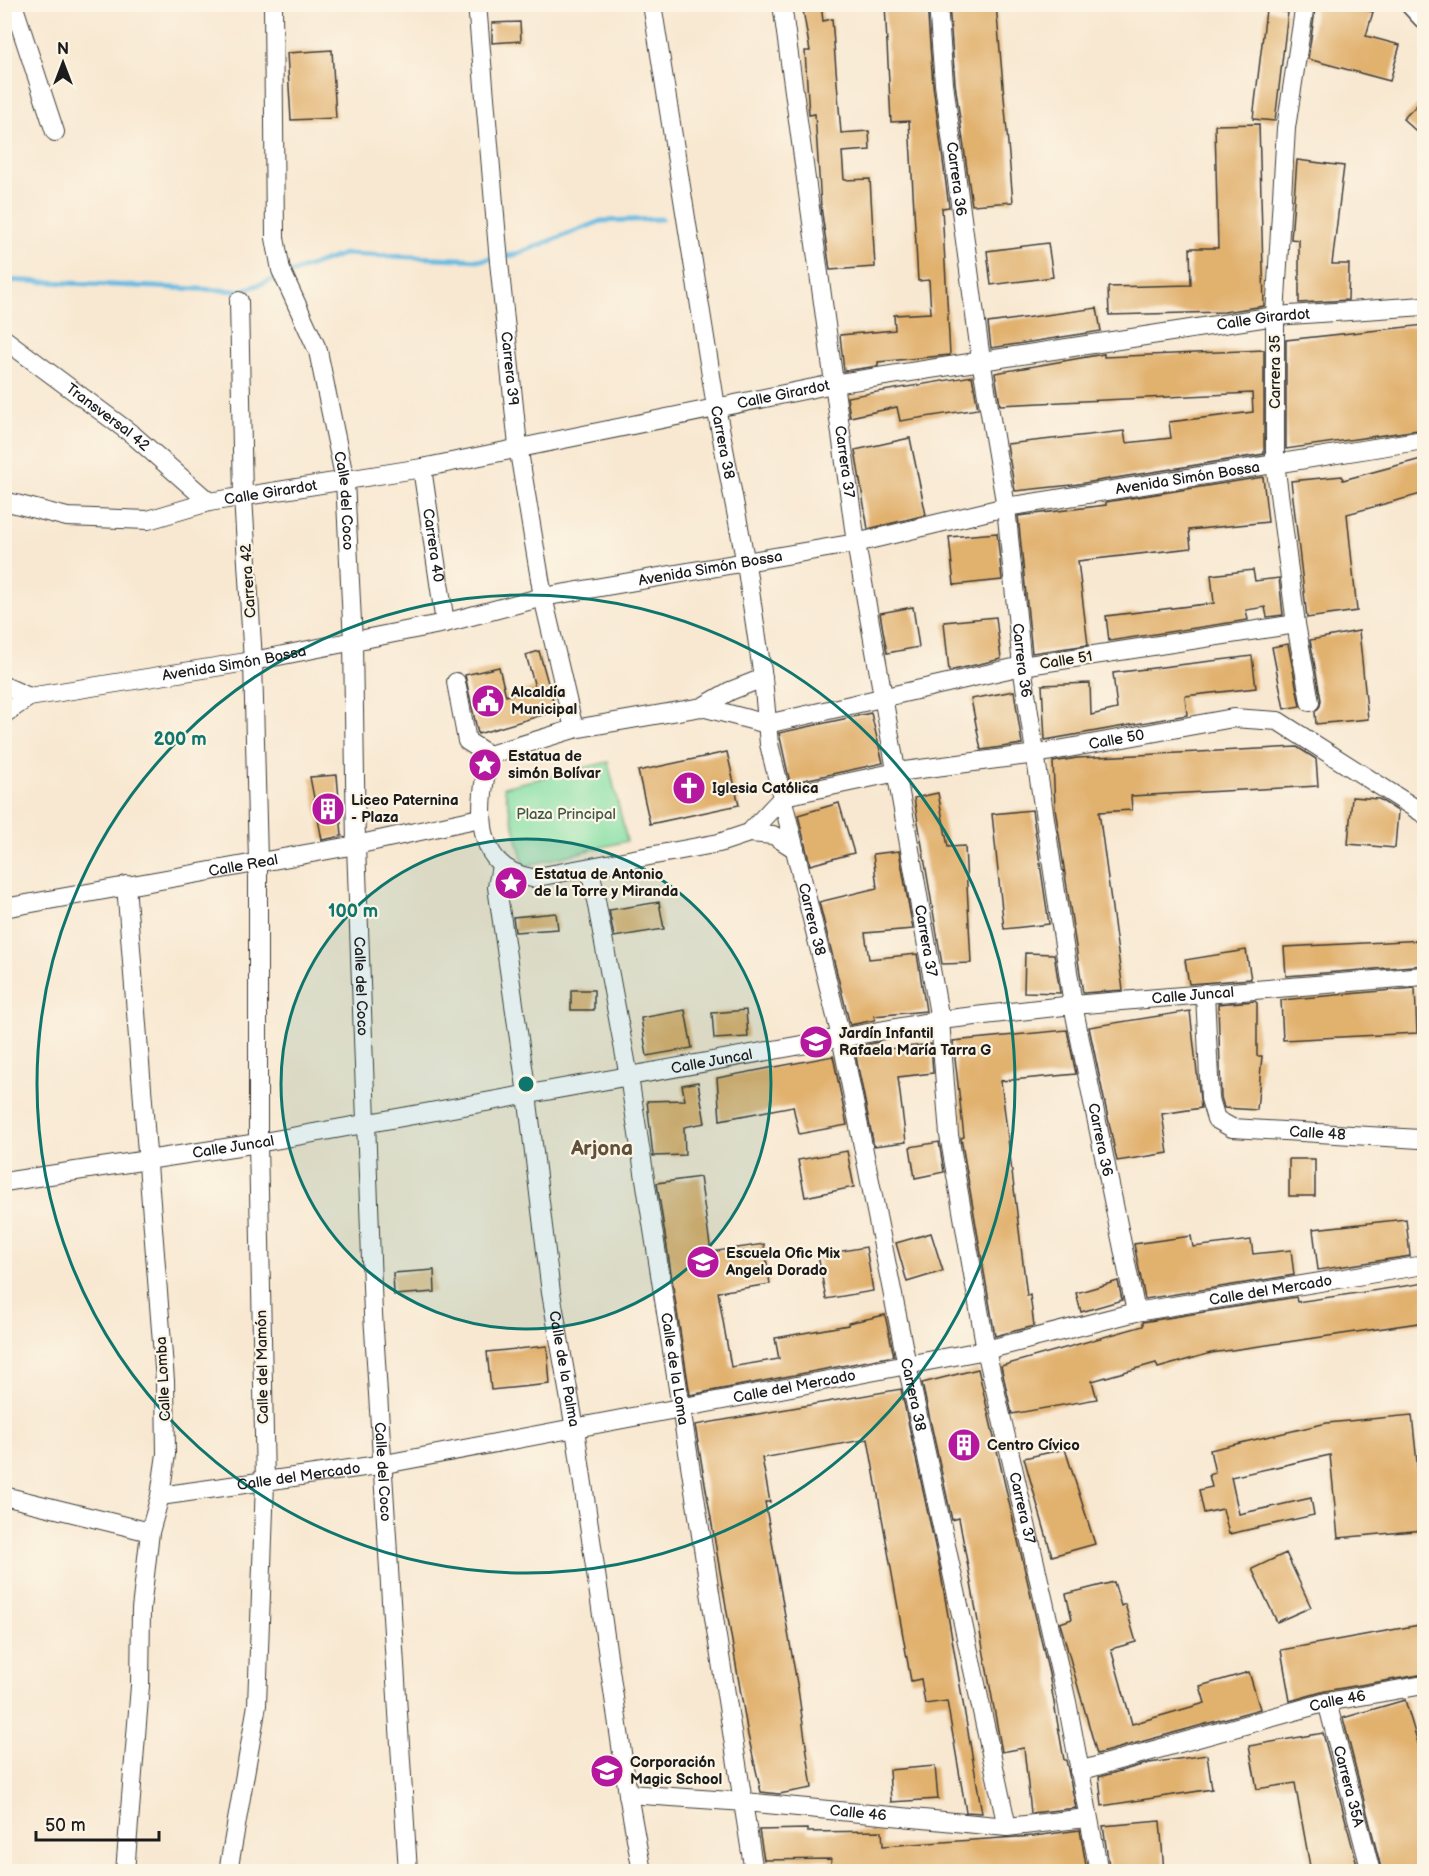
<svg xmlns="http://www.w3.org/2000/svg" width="1429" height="1876" viewBox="0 0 1429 1876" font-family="'Balsamiq Sans',sans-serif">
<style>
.green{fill:#86e0a6;stroke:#517e61;stroke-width:1.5}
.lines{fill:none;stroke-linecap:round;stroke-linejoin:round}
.stream{stroke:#66bae2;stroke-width:5}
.building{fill:#e1b16e}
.minor-casing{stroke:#3d3b37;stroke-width:20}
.tertiary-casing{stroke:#3d3b37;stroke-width:25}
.minor{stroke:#fff;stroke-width:18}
.tertiary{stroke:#fff;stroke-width:22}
.ring{fill:none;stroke:#0f766e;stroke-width:3}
.labels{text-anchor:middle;stroke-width:4.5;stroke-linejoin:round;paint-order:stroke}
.street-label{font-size:15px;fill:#1c1c1c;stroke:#fcf5e5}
.poi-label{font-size:15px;font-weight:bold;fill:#1c1c1c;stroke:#fcf5e5;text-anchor:start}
.park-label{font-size:15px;fill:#3c5745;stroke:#fcf5e5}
.district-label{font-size:21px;font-weight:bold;fill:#615039;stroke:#fcf5e5}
.centre{fill:#0f766e;stroke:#fcf5e5;stroke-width:3}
.ring-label{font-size:18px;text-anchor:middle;font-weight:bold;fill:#0f766e;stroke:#fcf5e5;stroke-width:4.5;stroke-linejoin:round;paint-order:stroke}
</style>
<rect width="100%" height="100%" fill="#fcf5e5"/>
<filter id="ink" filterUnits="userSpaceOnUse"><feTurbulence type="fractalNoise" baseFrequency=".0167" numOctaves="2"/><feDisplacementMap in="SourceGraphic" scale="12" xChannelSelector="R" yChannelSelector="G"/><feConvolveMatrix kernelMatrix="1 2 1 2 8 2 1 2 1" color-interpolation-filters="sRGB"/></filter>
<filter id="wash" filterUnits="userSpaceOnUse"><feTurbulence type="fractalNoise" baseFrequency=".008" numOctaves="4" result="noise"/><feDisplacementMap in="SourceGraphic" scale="24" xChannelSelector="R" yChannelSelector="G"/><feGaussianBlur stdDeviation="1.35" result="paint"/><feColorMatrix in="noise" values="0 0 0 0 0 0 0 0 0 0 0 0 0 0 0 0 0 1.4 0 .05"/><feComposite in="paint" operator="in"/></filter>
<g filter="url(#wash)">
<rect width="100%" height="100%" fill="#f8e8d1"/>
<path class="green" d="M608 762 627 841 524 866 504 787Z"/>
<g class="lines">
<path class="stream" d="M4 280 241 291 344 254 481 260 514 255 601 221 662 219"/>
</g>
<g id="blocks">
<path class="building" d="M802 4H821L823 21 832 19 841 133 869 131 870 150 842 152 844 180 870 179 875 267 830 270 821 206 815 114 809 115 805 51H810Z
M885 4H927L933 85 949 207 942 208 950 355 878 362V366L844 371 840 335 895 330 894 315 931 313 929 280 918 281 909 121 891 122Z
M949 4H996L1013 202 972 205 955 83Z
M1316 4H1346L1373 12 1366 36 1400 45 1390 81 1308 59Z
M1266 10 1288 12 1275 121 1253 119Z
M520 22 521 41 492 43V23Z
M332 50 336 118 291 120 287 53Z
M1425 97V139L1403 119Z
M1259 124 1264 306 1224 312 1109 315 1108 287 1191 285 1190 248H1218L1215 125Z
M1297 160 1344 166 1332 264H1349L1348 300 1299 303V240L1291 239Z
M1048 243 1053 277 991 285 987 251Z
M1097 308 1101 331 991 348 988 323Z
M1425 325V429L1286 449V340Z
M1264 350V454L1072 485 1015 491 1007 444 1124 431 1126 443 1171 438 1169 422 1253 412 1252 393 1000 405 995 373 1104 354V357Z
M972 376 978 409 900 421 897 407 850 417 847 397Z
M910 438 926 515 868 529 855 450Z
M1425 458V493L1347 514 1357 611 1307 618 1291 481 1342 476 1343 480Z
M1263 477 1268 522 1189 530 1191 548 1078 561 1088 645 1032 653 1018 516 1106 505V502Z
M997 533 1002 580 954 585 949 537Z
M1253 570 1255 581 1279 578 1283 615 1267 617 1265 607 1246 610 1248 620 1109 641 1106 616 1214 603 1211 575Z
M913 607 919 647 887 653 880 613Z
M996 617 1001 659 949 671 944 622Z
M1359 631 1368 719 1316 724 1315 712 1320 706 1321 700 1310 640Z
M1288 644 1300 706 1284 709 1272 647Z
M539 651 556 711 478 734 465 675 499 667 506 696 535 687 526 655Z
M1252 656 1256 688 1185 696 1187 715 1045 740 1042 685 1090 683 1091 715 1117 709 1113 673Z
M1014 691 1022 744 981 750 971 699Z
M871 713 883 763 790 783 779 733Z
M1297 747 1316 759 1318 786 1131 796 1132 810 1099 812 1123 990 1083 993 1055 808 1053 762 1077 758Z
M727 752 739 805 650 824 638 771Z
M337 775 342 836 322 840 310 777Z
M938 793 948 847 965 846 971 963 942 964 914 798Z
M1352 797 1379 799 1398 811 1395 848 1348 844Z
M839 803 854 853 810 865 798 815Z
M1032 810 1049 924 1004 929 992 814Z
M899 851 913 929 865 933 869 959 917 954 926 1011 874 1016 875 1020 850 1025 819 902 877 888 873 854Z
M659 902 664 929 614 937 609 910Z
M556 913 558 929 515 932 513 917Z
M1425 940V965L1286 976 1284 947Z
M1246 950 1251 979 1189 984 1185 960Z
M1025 953 1054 954 1060 993 1024 992Z
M1415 988 1417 1033 1283 1040 1281 1000Z
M571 990H594V1010H571Z
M1255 1001 1257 1003V1056H1262L1257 1110 1224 1108 1221 1097 1218 1004Z
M685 1010 692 1048 647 1056 641 1018Z
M746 1010 748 1037 714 1039 712 1013Z
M1190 1011 1201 1108 1162 1114 1168 1153 1117 1161 1089 1027Z
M1067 1030 1076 1074 1001 1081 1027 1296 1030 1295 1034 1326 995 1336 961 1138 964 1137 953 1041Z
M879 1042 880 1050 931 1044 933 1073 898 1077 906 1142 874 1146 854 1047Z
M833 1056 847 1125 799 1134 793 1106 720 1120 717 1078Z
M698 1082 705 1123 684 1127 685 1155 653 1156 647 1101 685 1100 682 1085Z
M939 1142 944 1172 915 1178 910 1147Z
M847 1151 854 1187 805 1197 798 1160Z
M1289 1159H1315V1196H1289Z
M700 1177 711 1252 764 1244 770 1284 718 1292 731 1367 779 1359 775 1338 848 1325V1323L885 1315 894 1356 690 1395 657 1183Z
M1406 1219 1410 1256 1318 1270 1313 1229Z
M931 1233 943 1271 907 1282 896 1243Z
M1191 1236 1193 1247 1251 1240 1253 1254 1291 1250 1294 1275 1145 1299 1134 1244Z
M866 1247 873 1291 826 1299 818 1255Z
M434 1270 435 1292 394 1295 393 1273Z
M1118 1281 1122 1300 1081 1312 1076 1293Z
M1425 1283V1322L1211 1353 1158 1368 1156 1363 1092 1381 1097 1399 1012 1414 1001 1366 1143 1326V1322L1296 1297 1297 1302Z
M547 1346 550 1384 491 1390 487 1352Z
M978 1369 1049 1674 1064 1760H1066L1076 1808 1031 1813 1024 1748 1002 1752 959 1518 952 1520 922 1383Z
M901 1389 940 1569 982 1813 966 1812 947 1701 925 1704 921 1679 911 1681 868 1439 762 1458 770 1502H765L798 1689 812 1788 779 1794 761 1792 748 1735 695 1425Z
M1412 1415 1424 1530 1338 1538 1330 1455 1231 1477 1239 1514 1311 1498 1314 1515 1229 1534 1223 1509 1204 1513 1199 1490 1212 1487 1209 1475 1215 1473 1210 1450 1327 1423Z
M1065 1449 1095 1544 1052 1556 1024 1458Z
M1286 1553 1311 1607 1277 1622 1252 1569Z
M1114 1582 1121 1606 1125 1604 1136 1642 1111 1649 1132 1724 1205 1703 1200 1686 1249 1672 1260 1709 1097 1754 1060 1623 1072 1619 1066 1594Z
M1425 1624V1674L1325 1691 1290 1701 1281 1650Z
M1405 1700 1425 1766V1872H1382L1343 1718Z
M1323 1733 1359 1872H1311L1295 1783 1257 1789 1249 1746Z
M1207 1755 1212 1789 1102 1806 1099 1777 1149 1763Z
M935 1766 938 1799 891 1802 889 1770Z
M1160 1821 1164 1872H1110L1103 1826Z
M807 1829V1832L882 1831 883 1846 1034 1836 1080 1830 1087 1872H831V1859L764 1860 759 1830Z"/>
</g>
</g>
<g filter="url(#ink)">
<use href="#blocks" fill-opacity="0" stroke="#3d3b37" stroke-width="1.5"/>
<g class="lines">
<defs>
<g id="minor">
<path d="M13 4 55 132"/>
<path id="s1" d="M273 4 275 238 281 270 318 351 345 481 353 642 356 845 373 1314 408 1872"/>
<path id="s2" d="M477 4 499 262 518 446 543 597 574 729"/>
<path id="s3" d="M652 4 716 407 746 564 763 678 769 744 841 1037 907 1365 1007 1827"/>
<path id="s4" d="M782 4 856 543 940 1020 949 1135 986 1350 1067 1702 1099 1872"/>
<path id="s5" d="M938 4 944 84 981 360 1006 507 1022 666 1073 1005 1136 1312"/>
<path d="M1305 4 1286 128 1275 316V463L1296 624 1310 702"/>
<path id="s6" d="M4 339 133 435 209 502"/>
<path id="s7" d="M422 468 445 623"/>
<path id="s8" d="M4 501 67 517 148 520 209 502 422 468 833 384 1275 316 1424 306"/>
<path id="s9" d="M1296 624 1022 666 767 724 702 707 574 729 489 755C480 802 469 867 532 878L719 843 749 833 784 796 897 772 1036 754 1233 718 1278 721 1424 814"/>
<path d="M456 682 467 741 489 755"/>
<path d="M4 686 29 697"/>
<path d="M702 707 730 691 763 678"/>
<path id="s10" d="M4 714 29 697 253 661 445 623 543 597 856 543 1006 507 1424 440"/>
<path d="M749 833 773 835 795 849"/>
<path id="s11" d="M501 866 497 887 527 1094 551 1293 575 1429 628 1794 642 1872"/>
<path id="s12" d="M590 868 629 1077 754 1872"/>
<path id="s13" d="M4 908 356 845 480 818"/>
<path id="s14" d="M1205 993 1210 1099 1216 1119 1232 1128 1420 1139"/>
<path id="s15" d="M4 1182 258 1143 940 1020 1073 1005 1424 976"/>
<path d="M4 1496 150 1532"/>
<path id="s16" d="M160 1496 385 1464 986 1350 1136 1312 1424 1265"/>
<path id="s17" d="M1327 1702 1371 1872"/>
<path id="s18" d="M1079 1771 1327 1702 1424 1685"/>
<path id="s19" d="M628 1794 745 1802 1007 1827 1087 1818"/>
<path d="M125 1872 140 1686 141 1609 150 1532 160 1496 166 1454 165 1381 126 885"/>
<path d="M228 1872 257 1705 265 1482 258 1143V861L253 661 243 497 239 301"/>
</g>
<path id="tertiary" d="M1412 4 1424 17"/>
</defs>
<use href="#minor" class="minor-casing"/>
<use href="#tertiary" class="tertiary-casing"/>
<use href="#minor" class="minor"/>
<use href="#tertiary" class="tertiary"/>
</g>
</g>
<circle cx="526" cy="1084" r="245" fill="#0f766e" fill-opacity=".12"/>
<g class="ring">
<circle cx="526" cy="1084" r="245"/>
<circle cx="526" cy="1084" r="489"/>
</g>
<defs>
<symbol id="civic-disc" viewBox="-11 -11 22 22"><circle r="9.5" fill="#b5179e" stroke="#fcf5e5"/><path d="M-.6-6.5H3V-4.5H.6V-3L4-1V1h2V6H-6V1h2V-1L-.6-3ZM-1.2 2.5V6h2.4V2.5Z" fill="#fff"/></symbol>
<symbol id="sight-disc" viewBox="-11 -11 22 22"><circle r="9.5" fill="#b5179e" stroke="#fcf5e5"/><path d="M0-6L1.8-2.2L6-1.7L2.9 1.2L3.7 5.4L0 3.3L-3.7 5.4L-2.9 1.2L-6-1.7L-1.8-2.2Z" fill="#fff"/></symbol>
<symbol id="church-disc" viewBox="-11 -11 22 22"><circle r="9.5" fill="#b5179e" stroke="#fcf5e5"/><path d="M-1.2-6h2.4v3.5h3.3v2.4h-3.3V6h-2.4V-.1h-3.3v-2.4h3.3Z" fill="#fff"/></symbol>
<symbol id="building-disc" viewBox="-11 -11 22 22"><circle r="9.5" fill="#b5179e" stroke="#fcf5e5"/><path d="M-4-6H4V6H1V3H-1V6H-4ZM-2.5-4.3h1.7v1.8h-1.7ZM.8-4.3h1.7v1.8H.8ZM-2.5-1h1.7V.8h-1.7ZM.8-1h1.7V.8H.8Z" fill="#fff"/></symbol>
<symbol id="school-disc" viewBox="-11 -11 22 22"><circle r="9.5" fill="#b5179e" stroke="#fcf5e5"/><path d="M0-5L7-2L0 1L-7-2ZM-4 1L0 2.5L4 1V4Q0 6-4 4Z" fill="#fff"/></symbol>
</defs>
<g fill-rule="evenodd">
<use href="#civic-disc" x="469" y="682" width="38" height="38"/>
<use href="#sight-disc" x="466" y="746" width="38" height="38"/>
<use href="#church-disc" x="670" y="769" width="38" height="38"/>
<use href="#building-disc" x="309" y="790" width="38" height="38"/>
<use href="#sight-disc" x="492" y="864" width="38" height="38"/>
<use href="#school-disc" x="797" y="1023" width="38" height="38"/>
<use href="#school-disc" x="684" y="1243" width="38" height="38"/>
<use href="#building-disc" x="945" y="1426" width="38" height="38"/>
<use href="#school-disc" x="588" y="1752" width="38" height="38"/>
</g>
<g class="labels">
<g class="street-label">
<text dy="5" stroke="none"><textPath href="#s5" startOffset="176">Carrera 36</textPath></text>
<text dy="5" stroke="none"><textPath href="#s8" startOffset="1280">Calle Girardot</textPath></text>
<text dy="5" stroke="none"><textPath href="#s2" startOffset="366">Carrera 39</textPath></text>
<text transform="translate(1275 372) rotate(-90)" y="5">Carrera 35</text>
<text dy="5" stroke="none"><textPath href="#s8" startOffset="794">Calle Girardot</textPath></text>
<text dy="5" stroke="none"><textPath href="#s6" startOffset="130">Transversal 42</textPath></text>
<text dy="5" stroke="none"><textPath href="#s3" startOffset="444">Carrera 38</textPath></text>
<text dy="5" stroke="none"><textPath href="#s4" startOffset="462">Carrera 37</textPath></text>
<text dy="5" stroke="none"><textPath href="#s10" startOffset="1210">Avenida Simón Bossa</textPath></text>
<text dy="5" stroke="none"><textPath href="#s8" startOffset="272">Calle Girardot</textPath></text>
<text dy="5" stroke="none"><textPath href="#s1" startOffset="508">Calle del Coco</textPath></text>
<text dy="5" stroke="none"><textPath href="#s7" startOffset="78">Carrera 40</textPath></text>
<text dy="5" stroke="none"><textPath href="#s10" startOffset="724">Avenida Simón Bossa</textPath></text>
<text transform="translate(248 581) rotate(-94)" y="5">Carrera 42</text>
<text dy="5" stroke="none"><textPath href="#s5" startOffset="662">Carrera 36</textPath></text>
<text transform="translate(1066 660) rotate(-9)" y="5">Calle 51</text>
<text dy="5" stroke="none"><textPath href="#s10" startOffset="238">Avenida Simón Bossa</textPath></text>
<text dy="5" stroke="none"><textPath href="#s9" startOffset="1584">Calle 50</textPath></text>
<text dy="5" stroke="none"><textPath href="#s13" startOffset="243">Calle Real</textPath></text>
<text dy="5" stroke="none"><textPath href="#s3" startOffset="930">Carrera 38</textPath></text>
<text dy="5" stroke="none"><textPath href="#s4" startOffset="948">Carrera 37</textPath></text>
<text dy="5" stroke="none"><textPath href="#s1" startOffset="994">Calle del Coco</textPath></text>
<text dy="5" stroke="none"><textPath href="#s15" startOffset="1204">Calle Juncal</textPath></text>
<text dy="5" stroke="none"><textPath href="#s15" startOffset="718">Calle Juncal</textPath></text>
<text dy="5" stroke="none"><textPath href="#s14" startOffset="231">Calle 48</textPath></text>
<text dy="5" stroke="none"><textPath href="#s5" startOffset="1148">Carrera 36</textPath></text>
<text dy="5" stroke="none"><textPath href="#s15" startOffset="232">Calle Juncal</textPath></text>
<text dy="5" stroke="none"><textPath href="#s16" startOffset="1130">Calle del Mercado</textPath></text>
<text transform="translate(262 1367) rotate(-91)" y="5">Calle del Mamón</text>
<text dy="5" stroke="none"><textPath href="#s11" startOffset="508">Calle de la Palma</textPath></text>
<text dy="5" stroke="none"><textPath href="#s12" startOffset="508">Calle de la Loma</textPath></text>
<text transform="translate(163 1379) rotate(-93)" y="5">Calle Lomba</text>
<text dy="5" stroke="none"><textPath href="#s16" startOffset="644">Calle del Mercado</textPath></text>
<text dy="5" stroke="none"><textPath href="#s3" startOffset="1416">Carrera 38</textPath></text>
<text dy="5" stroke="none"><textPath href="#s1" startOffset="1480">Calle del Coco</textPath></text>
<text dy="5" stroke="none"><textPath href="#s16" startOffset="140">Calle del Mercado</textPath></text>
<text dy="5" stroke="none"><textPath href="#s4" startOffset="1524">Carrera 37</textPath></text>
<text dy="5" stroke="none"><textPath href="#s18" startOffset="268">Calle 46</textPath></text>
<text dy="5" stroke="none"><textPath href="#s17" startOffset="87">Carrera 35A</textPath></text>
<text dy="5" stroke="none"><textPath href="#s19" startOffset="231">Calle 46</textPath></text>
</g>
<g class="poi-label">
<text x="511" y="697">Alcaldía<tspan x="511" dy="17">Municipal</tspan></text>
<text x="508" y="761">Estatua de<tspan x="508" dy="17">simón Bolívar</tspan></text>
<text x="712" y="793">Iglesia Católica</text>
<text x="351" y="805">Liceo Paternina<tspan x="351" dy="17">- Plaza</tspan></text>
<text x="534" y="879">Estatua de Antonio<tspan x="534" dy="17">de la Torre y Miranda</tspan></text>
<text x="839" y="1038">Jardín Infantil<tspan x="839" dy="17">Rafaela María Tarra G</tspan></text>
<text x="726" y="1258">Escuela Ofic Mix<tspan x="726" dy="17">Angela Dorado</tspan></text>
<text x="987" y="1450">Centro Cívico</text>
<text x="630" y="1767">Corporación<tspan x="630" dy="17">Magic School</tspan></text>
</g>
<g class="park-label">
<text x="566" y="819">Plaza Principal</text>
</g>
<g class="district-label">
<text x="602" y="1155">Arjona</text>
</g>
</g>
<circle cx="526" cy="1084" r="9" class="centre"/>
<g class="ring-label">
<text x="180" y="745">200 m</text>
<text x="353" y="917">100 m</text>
</g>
<rect width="1429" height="1876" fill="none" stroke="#fcf5e5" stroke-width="24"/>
<g transform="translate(63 63)" stroke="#fcf5e5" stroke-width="4.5" paint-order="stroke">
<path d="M0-4.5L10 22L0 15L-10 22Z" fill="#1c1c1c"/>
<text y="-9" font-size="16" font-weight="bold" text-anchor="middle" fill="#1c1c1c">N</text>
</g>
<path d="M36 1831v9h123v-9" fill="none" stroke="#1c1c1c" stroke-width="3"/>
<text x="45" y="1831" font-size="18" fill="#1c1c1c" stroke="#fcf5e5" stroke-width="4.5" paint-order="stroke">50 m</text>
</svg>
